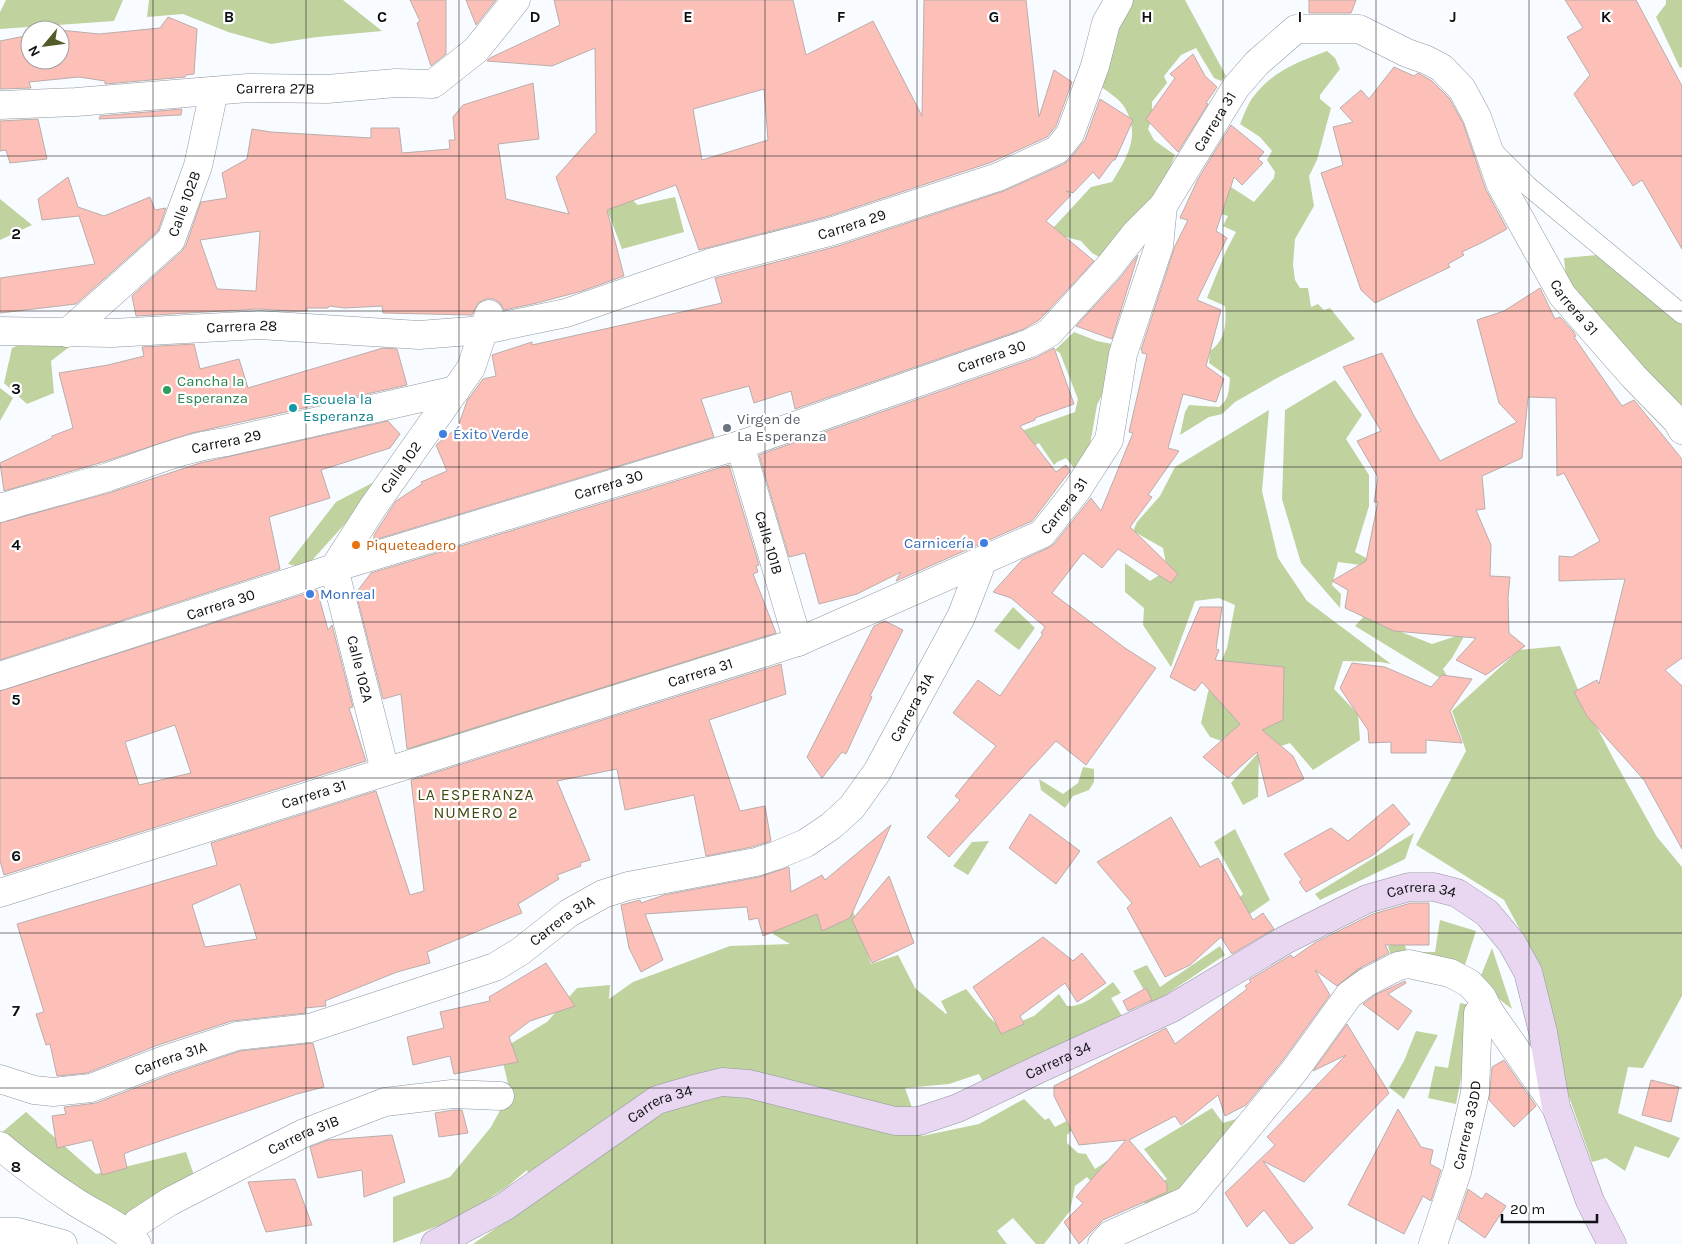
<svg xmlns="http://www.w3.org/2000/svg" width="1682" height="1244" viewBox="0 0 1682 1244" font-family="Karla,sans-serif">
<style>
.green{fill:#c0d29d}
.building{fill:#fcc0b8;stroke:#baadab;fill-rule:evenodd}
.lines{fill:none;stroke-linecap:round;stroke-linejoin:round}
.service-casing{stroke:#8f979f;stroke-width:20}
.minor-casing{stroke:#8f979f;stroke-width:29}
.tertiary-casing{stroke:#8f979f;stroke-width:29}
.secondary-casing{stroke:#8f979f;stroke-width:29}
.service{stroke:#fff;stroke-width:19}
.minor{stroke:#fff;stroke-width:28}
.tertiary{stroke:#fff;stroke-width:28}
.secondary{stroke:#e9d6f0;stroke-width:28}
.grid{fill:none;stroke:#0e1114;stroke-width:1;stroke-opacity:0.55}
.leisure-dot{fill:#2e9e5b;stroke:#fff;stroke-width:2}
.culture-dot{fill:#0f9aa8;stroke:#fff;stroke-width:2}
.worship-dot{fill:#6b7280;stroke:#fff;stroke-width:2}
.shop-dot{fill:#3f7fe0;stroke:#fff;stroke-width:2}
.food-dot{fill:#e8710a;stroke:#fff;stroke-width:2}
.labels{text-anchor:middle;stroke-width:4.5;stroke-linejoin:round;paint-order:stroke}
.street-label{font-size:15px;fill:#0e1114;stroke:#fff}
.leisure-label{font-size:15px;fill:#27864d;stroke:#fff;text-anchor:start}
.culture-label{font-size:15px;fill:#0d838f;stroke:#fff;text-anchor:start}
.worship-label{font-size:15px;fill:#5b616d;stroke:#fff;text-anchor:start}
.shop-label{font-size:15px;fill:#366cbe;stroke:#fff;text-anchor:start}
.food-label{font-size:15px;fill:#c56008;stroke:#fff;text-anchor:start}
.neighbourhood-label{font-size:16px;letter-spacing:1px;fill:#414a10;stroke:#fff}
.grid-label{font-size:16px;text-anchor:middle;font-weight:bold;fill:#0e1114;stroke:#fff;stroke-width:4.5;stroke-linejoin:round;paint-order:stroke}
</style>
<rect width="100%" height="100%" fill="#f8fbff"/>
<path class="green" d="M6 0H123L114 21 0 29V12Z
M149 0H343L382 31 317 37 271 44 228 32 183 14 147 17Z
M1129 0H1185L1226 76 1221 81 1214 78 1196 48 1181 55 1164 76 1167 83 1152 102V119L1148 129 1154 140 1175 155C1161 196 1130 226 1103 259L1092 253 1081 241 1066 237 1053 256 1019 249 1055 226 1091 187 1112 182C1127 157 1141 136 1125 108 1120 99 1107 91 1098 85L1103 65Z
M1666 0H1682V67L1680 68 1656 17 1666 4Z
M1327 51 1335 58 1340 69 1320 95V99L1331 108 1317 160 1309 176 1314 206 1295 239 1293 265 1295 280 1300 288H1308L1311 307 1318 304 1324 310 1330 308 1355 339 1279 377 1235 402 1222 414 1209 417 1180 435 1185 412 1189 405 1219 407C1229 400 1229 390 1230 378L1209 363 1210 351C1225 341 1227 323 1225 306L1207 298 1226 251 1236 232 1223 226 1228 216 1215 212 1231 187 1254 202 1274 178 1275 172 1267 160 1272 151 1260 137 1240 124C1244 115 1248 103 1254 96 1273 71 1298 62 1327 51Z
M675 197 684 232 622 249 605 204 631 199 638 205Z
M0 199 32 225 0 240Z
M1597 255 1682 321V419L1567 289 1564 258Z
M1074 332 1097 341 1112 344 1109 381 1097 405 1088 456 1078 473 1066 458 1057 462 1054 465 1039 443 1023 452 1013 434 1075 412 1078 399 1060 353 1055 350Z
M35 338 73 344 51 361 54 393 27 404 4 383 12 348Z
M1335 380 1362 415 1346 439 1369 475V506L1355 552 1381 566H1368L1338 562 1332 585 1341 594 1340 608 1301 563 1282 499 1285 410Z
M0 388 13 398 0 421Z
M1269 410 1262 491 1278 558 1307 601 1391 664 1380 662 1343 661 1334 689 1358 714 1360 740 1313 770 1290 743 1259 753 1258 797 1243 805 1231 783 1258 753 1210 737 1201 723 1208 692 1227 648 1235 605 1219 598 1195 601 1171 667 1143 625 1144 608 1125 592V563L1150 581 1167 570 1163 548 1133 531 1137 522 1160 496 1175 467Z
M391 473 305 568 288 564 336 502Z
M1013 607 1035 628 1019 650 994 631Z
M1370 610 1373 621 1432 644 1466 633 1452 658 1443 669 1453 686 1355 626Z
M727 646 735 654 414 754 410 747Z
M1560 646 1581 697 1613 758 1657 837 1682 867V996L1643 1068 1628 1067 1618 1113 1680 1138 1669 1158 1635 1146 1625 1171 1606 1158 1592 1162 1568 1094 1525 939 1504 900 1416 845 1466 751 1452 711 1519 650Z
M1083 767 1094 769V782L1089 790 1073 796 1065 808 1041 790 1039 779 1063 794 1078 783Z
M1235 829 1270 900 1224 932 1217 919 1243 894 1214 842Z
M1414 833 1405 859 1320 900 1315 894Z
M989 841 968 875 953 866 972 842Z
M851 905 871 964 898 955 915 988 946 1014 947 1013 941 1001 966 989 988 1016 1002 1029 1034 1016 1059 994 1067 1006C1085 1007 1099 992 1113 982L1121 993 1111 998 1122 1016 984 1084 979 1074 949 1084 905 1088 922 1136 979 1124 1024 1099 1045 1120 1049 1118 1055 1127 1074 1117 1076 1126 1067 1135V1143L1078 1153 1086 1154 1095 1169 1107 1161 1111 1168 1098 1189 1087 1177 1075 1186 1070 1211 1044 1244H1036L1013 1218 997 1231 1007 1244H473L535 1201 527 1170 508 1186 459 1218 393 1243V1197L450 1177 491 1127 510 1092 500 1050 547 1022 577 988 610 985 609 999 633 982 730 946 790 944 773 934 770 910Z
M1440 920 1476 931 1463 971 1415 961 1344 993 1327 971 1352 950 1364 971 1392 959 1388 946 1404 942 1407 952H1435Z
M1220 946 1225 955 1152 1004 1133 971 1147 965 1160 987Z
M1492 948 1512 1009 1478 983Z
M1460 1003 1475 1006 1456 1104 1428 1098 1435 1066 1448 1068Z
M1416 1031 1438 1035 1404 1099 1389 1087 1404 1061Z
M1212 1108 1223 1123 1249 1115 1182 1197 1150 1212 1140 1195 1167 1179 1144 1149Z
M26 1112 96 1174 186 1152 195 1178 130 1224 0 1134Z"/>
<path class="building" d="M410 0H446V54L431 66 417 23 420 21Z
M466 0H496L476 25Z
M554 0H793L806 55 873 21 922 116 924 0H1026L1039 117 1054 70 1072 82 1056 126 1047 137 992 162 829 216 699 250 676 185 607 210 624 276 582 291 537 303 504 310 500 303 494 299H486L478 303 472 315 383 313 382 306 345 308 329 306 328 308H307V311H293L258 309 136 316 132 296 182 251 186 245 201 202 227 198 222 173 247 159 252 129 271 132 371 138V128H399L402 153 450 149 449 140H455L453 117 463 105 533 83 539 139 498 144 506 199 569 214 556 177 597 131H596L595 48 552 66 487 61 490 58 560 25ZM764 89 768 140 702 160 693 109ZM260 231 256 291 217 289 200 240Z
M1309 0H1356L1351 13H1309Z
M1565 0H1636L1682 86V249L1642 180 1633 186 1574 94 1590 75 1567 37 1583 28Z
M168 17 197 29 194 74 186 75 185 77 105 84V81L79 77 29 82 31 88 0 89V41L30 35V60H60V30L99 34 160 28Z
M1193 54 1205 76 1217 87 1206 103 1208 104 1178 152 1146 119 1175 78 1170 74Z
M1394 67 1414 76 1418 73 1432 81 1449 98 1463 123 1486 190 1507 229 1483 242 1462 252 1464 255 1448 264 1450 267 1375 303 1361 290 1321 173 1343 165 1333 127 1353 122 1340 108 1361 90 1369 99Z
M1100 99 1133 120 1115 160H1113L1099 179 1093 172 1073 193 1066 191 1071 195 1046 221 1094 261 1044 315 1042 314 1043 316 1039 320 1024 329 795 409 791 391 754 403 749 386 701 399 714 437 374 540V535L396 501 422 484 421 482 447 471 436 445 458 427 467 401 483 379 496 376 492 355 532 342V345L722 303 715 278 838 246 1004 191 1064 164 1069 160 1085 140Z
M182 109 181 115 99 119 100 116Z
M38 119 47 159 10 163 6 150 0 151V121Z
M1231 125 1264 152 1258 159 1263 163 1242 185 1234 177 1216 231 1227 238 1197 300 1221 310 1206 366 1224 379 1216 402 1183 394 1168 448 1179 451 1148 495 1152 497 1130 527 1178 574 1171 583 1118 549 1102 568 1083 553 1052 593 1125 648 1156 668 1086 765 1056 741 949 857 927 837 960 800 955 796 996 746 953 713 978 680 1000 696 1043 634 1041 633 1045 627 1011 598 993 592 1022 560 1048 548 1054 544 1091 498 1101 511 1133 433 1129 432 1147 354 1142 353V350H1141L1175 246 1188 220 1180 218 1198 179Z
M68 177 78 207 104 216 150 197 155 210 166 208 158 231 76 304 0 313V278L95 264 79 216 42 220 38 199Z
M1138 255 1112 339 1076 326 1120 278Z
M1540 288 1555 319 1560 317 1573 331 1576 336 1574 337 1622 406 1634 400 1682 459V658L1665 670 1682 686V849L1644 780 1587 716 1574 692 1597 680 1599 684 1625 579 1559 581V556L1572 557 1600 541 1564 473 1557 476 1556 398 1528 397 1522 458 1482 476 1485 509 1476 510 1491 545 1490 576 1510 577 1508 598 1509 633 1525 646 1486 675 1456 660 1476 638 1394 631 1345 608 1348 590 1332 581 1366 561 1378 502H1374L1378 477 1357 441 1381 431 1343 367 1382 353 1414 416 1440 461 1517 422 1499 403 1477 320 1504 311Z
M194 344 200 369 239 359 248 388 383 348 397 349 407 385 192 433 103 462 4 491 0 463 52 438V436L73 428 59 373 108 365 144 356 142 347Z
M1054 348 1074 404 1035 418V420L1020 426 1056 472 1066 465 1070 471 1032 521 896 581 901 572 857 594 819 604 805 553 789 557 759 455 1035 358Z
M388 421 400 434 390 448 321 470 330 498 269 517 280 569 0 660V523L112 492 200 463Z
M729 465 759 565 756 566 758 572 753 574 776 633 407 749 401 694 383 699 356 593 371 573Z
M317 590 328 630 332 625 353 707 349 708 366 761 4 875 0 861V691ZM175 725 191 773 139 785 125 742Z
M1200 607H1222L1216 649 1219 650 1215 660 1284 667 1283 720 1262 730 1293 756 1304 779 1268 797 1257 752 1228 778 1203 757 1240 724 1202 682 1195 691 1170 677Z
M885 621 903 630 870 696 872 697 846 754 842 752 822 778 807 757 874 626Z
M1352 663 1385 667 1431 687 1442 675 1472 679 1450 711 1462 743 1426 740V753H1391V742L1369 743 1368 730 1340 688Z
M781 664 786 694 709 720 740 811 765 806 771 841 752 847 706 856 694 795 625 810 617 769 557 781 590 860 580 863 581 866 557 875 559 879 518 904 522 913 427 952 430 963 397 972 325 1001 326 1006 305 1008 306 1013 232 1021 158 1045 87 1073 57 1076 50 1044 46 1045 36 1014 44 1012 17 924 217 865 211 843 376 791 410 895 424 891 411 780ZM240 884 257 939 205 947 192 905Z
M1393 804 1410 824 1373 855 1306 892 1299 882 1302 880 1284 854 1331 828 1348 841Z
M1030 814 1080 851 1056 884 1009 848Z
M1171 817 1200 867 1218 858 1253 920 1263 913 1274 929 1232 954 1221 937 1190 965 1165 977 1127 908 1132 903 1097 862Z
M891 825 850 918 822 931 817 914 763 936 758 918 749 920 747 907 645 914 663 960 641 972 629 948 621 905 640 900 641 903 664 895 759 877 789 867 791 892 822 875 825 880Z
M889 876 914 943 872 963 852 920Z
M1411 903H1429V945H1385L1389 953 1358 969 1337 986 1315 970 1330 995 1283 1060 1246 1105 1225 1116 1218 1095 1181 1125 1175 1116 1129 1140 1167 1184V1192L1103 1220 1079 1244 1064 1222 1083 1203 1076 1197 1126 1140 1079 1145 1054 1096V1086L1166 1028 1175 1044 1247 989 1245 986 1251 982 1249 980 1291 955 1293 958 1316 942 1373 914Z
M1043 937 1073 961 1082 953 1106 983 1077 1002 1065 983 1020 1016 1024 1024 1001 1034 994 1019 973 987Z
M546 963 575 1006 530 1021 509 1037 518 1062 454 1074 450 1056 413 1065 407 1037 444 1028 440 1012 490 1001 489 997Z
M1405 981 1406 983 1388 994 1412 1011 1398 1030 1363 1004 1375 995Z
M1146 988 1152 1000 1128 1011 1123 1001Z
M1347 1024 1389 1093 1304 1182 1263 1161 1313 1228 1293 1244H1290L1264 1210 1247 1227 1225 1193 1275 1145 1267 1137 1346 1055 1313 1071Z
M313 1043 324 1087 297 1094 131 1151 124 1154 127 1168 102 1175 92 1140 57 1148 52 1116 66 1114 64 1107 96 1103 169 1075 240 1051Z
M1504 1060 1536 1106 1514 1127 1489 1100 1492 1067Z
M1651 1080 1679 1087 1671 1122 1642 1115Z
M1398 1109 1421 1147 1433 1150 1430 1164 1441 1170 1431 1201 1423 1196 1404 1234 1348 1205Z
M453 1110H462L468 1133 439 1137 435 1113Z
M392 1135 405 1182 364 1197 362 1170 318 1178 310 1147 328 1140Z
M295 1179 312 1225 266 1232 248 1182Z
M1468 1189 1482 1199 1486 1193 1506 1206 1485 1238 1458 1219Z"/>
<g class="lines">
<defs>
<path id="service" d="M1492 150 1528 186 1682 314"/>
<g id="minor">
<path id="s1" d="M0 105 76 102 248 88 327 89 396 83 433 84 476 50 516 0"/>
<path id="s2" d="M0 331 112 333 259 325 419 335 484 330 566 313 713 262 833 231 998 177 1057 150 1070 134 1095 66 1106 23 1119 0"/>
<path id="s3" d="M67 333 171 240 198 166 214 91"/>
<path id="s4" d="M740 445 798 642"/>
<path id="s5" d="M0 508C36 497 72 488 108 477 147 464 185 447 226 442L456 390"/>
<path id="s6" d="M0 676 334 568 740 445 1030 343 1049 333 1108 268 1135 234 1163 206"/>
<path id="s7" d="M385 771 334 568 373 507 471 368 489 314"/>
<path id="s8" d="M0 1079 34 1090 53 1092 91 1088 164 1060 237 1036 310 1028 495 967 521 951 569 913 603 894 628 886 756 862 775 856 806 843 831 826 852 807 877 772 961 617 983 560"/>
<path d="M0 1232H18L63 1244"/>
<path id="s9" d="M128 1233 137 1223 169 1202 233 1169 304 1133 385 1102 452 1094 500 1096"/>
<path d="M1102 1244 1110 1235 1188 1200 1295 1070 1349 995 1367 982 1398 966 1409 964 1450 973 1469 983 1482 997 1489 1011 1556 1107"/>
<path id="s10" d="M1433 1244 1457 1172 1475 1093 1478 1013 1489 1011"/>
</g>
<g id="tertiary">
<path id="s11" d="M0 893 798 642 1042 534 1077 490 1109 440 1123 354 1159 246 1163 206 1236 87 1257 63 1296 29H1359L1407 53 1427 60 1442 68 1462 89 1477 117 1501 185 1562 295 1634 377 1677 421 1682 430"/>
<path d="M0 1146C24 1166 48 1184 74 1201 95 1215 121 1225 137 1244"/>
</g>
<g id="secondary">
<path id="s12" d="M435 1244 504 1207 657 1100 698 1088 722 1082 749 1084 895 1121H919L958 1108 1039 1069 1172 1008 1285 940 1367 899 1409 887H1434L1457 893 1487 913 1512 943 1528 972 1543 1032 1556 1107 1590 1201 1612 1244"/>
</g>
</defs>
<use href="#service" class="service-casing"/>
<use href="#minor" class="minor-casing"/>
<use href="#tertiary" class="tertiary-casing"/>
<use href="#secondary" class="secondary-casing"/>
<use href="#service" class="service"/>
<use href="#minor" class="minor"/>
<use href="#tertiary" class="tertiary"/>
<use href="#secondary" class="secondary"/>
</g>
<path class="grid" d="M153 0V1244M306 0V1244M459 0V1244M612 0V1244M765 0V1244M917 0V1244M1070 0V1244M1223 0V1244M1376 0V1244M1529 0V1244M0 156H1682M0 311H1682M0 467H1682M0 622H1682M0 778H1682M0 933H1682M0 1088H1682"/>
<circle class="leisure-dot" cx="167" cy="390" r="5"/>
<circle class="culture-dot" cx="293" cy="408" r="5"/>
<circle class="worship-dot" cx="727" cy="428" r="5"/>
<g class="shop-dot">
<circle cx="443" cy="434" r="5"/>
<circle cx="984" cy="543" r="5"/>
<circle cx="310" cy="594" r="5"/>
</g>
<circle class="food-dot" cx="356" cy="545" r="5"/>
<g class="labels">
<g class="street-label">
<text dy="5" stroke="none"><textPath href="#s1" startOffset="276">Carrera 27B</textPath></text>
<text dy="5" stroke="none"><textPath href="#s11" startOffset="1559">Carrera 31</textPath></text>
<text dy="5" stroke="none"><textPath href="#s3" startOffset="178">Calle 102B</textPath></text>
<text dy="5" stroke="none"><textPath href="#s2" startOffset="868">Carrera 29</textPath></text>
<text dy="5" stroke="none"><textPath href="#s11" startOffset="2114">Carrera 31</textPath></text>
<text dy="5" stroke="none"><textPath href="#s2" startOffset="242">Carrera 28</textPath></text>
<text dy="5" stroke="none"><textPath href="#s6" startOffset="1042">Carrera 30</textPath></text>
<text dy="5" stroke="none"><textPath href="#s5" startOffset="236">Carrera 29</textPath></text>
<text dy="5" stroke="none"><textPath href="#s7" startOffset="330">Calle 102</textPath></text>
<text dy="5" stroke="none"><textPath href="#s6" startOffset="638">Carrera 30</textPath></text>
<text dy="5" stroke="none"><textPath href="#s11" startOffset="1139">Carrera 31</textPath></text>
<text dy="5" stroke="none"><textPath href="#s4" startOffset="102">Calle 101B</textPath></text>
<text dy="5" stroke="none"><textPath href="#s6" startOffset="232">Carrera 30</textPath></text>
<text transform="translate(360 669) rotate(76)" y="5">Calle 102A</text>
<text dy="5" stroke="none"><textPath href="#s11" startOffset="734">Carrera 31</textPath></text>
<text dy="5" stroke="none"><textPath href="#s8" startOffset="1032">Carrera 31A</textPath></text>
<text dy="5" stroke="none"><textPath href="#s11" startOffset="329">Carrera 31</textPath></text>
<text dy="5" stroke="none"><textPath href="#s12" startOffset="1091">Carrera 34</textPath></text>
<text dy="5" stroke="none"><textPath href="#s8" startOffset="598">Carrera 31A</textPath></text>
<text dy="5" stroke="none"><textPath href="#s8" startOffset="178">Carrera 31A</textPath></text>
<text dy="5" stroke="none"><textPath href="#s12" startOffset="686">Carrera 34</textPath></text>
<text dy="5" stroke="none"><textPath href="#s12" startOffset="266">Carrera 34</textPath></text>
<text dy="5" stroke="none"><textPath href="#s10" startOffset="124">Carrera 33DD</textPath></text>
<text dy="5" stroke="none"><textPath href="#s9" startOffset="202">Carrera 31B</textPath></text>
</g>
<g class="leisure-label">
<text x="177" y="386">Cancha la<tspan x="177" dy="17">Esperanza</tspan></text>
</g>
<g class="culture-label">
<text x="303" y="404">Escuela la<tspan x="303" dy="17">Esperanza</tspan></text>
</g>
<g class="worship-label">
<text x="737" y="424">Virgen de<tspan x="737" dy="17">La Esperanza</tspan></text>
</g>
<g class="shop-label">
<text x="453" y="439">Éxito Verde</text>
<text x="974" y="548" text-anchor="end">Carnicería</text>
<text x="320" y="599">Monreal</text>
</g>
<g class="food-label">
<text x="366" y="550">Piqueteadero</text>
</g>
<g class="neighbourhood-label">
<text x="476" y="800">LA ESPERANZA<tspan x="476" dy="18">NUMERO 2</tspan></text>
</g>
</g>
<g class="grid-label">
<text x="229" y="22">B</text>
<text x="382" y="22">C</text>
<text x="535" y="22">D</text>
<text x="688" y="22">E</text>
<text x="841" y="22">F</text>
<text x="994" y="22">G</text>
<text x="1147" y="22">H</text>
<text x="1300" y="22">I</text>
<text x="1453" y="22">J</text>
<text x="1606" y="22">K</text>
<text x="16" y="239">2</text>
<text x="16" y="394">3</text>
<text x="16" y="550">4</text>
<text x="16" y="705">5</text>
<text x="16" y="861">6</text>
<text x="16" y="1016">7</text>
<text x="16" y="1172">8</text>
</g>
<g transform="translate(45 45) rotate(241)"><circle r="24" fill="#ffffff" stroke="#9fa0a1"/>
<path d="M0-4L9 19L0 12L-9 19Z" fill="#525b2a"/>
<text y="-8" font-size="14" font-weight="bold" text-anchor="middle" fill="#0e1114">N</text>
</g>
<path d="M1502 1214v8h95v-8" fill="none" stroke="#0e1114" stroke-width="2.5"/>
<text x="1510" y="1214" font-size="15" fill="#0e1114" stroke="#ffffff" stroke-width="4" paint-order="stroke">20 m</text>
</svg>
